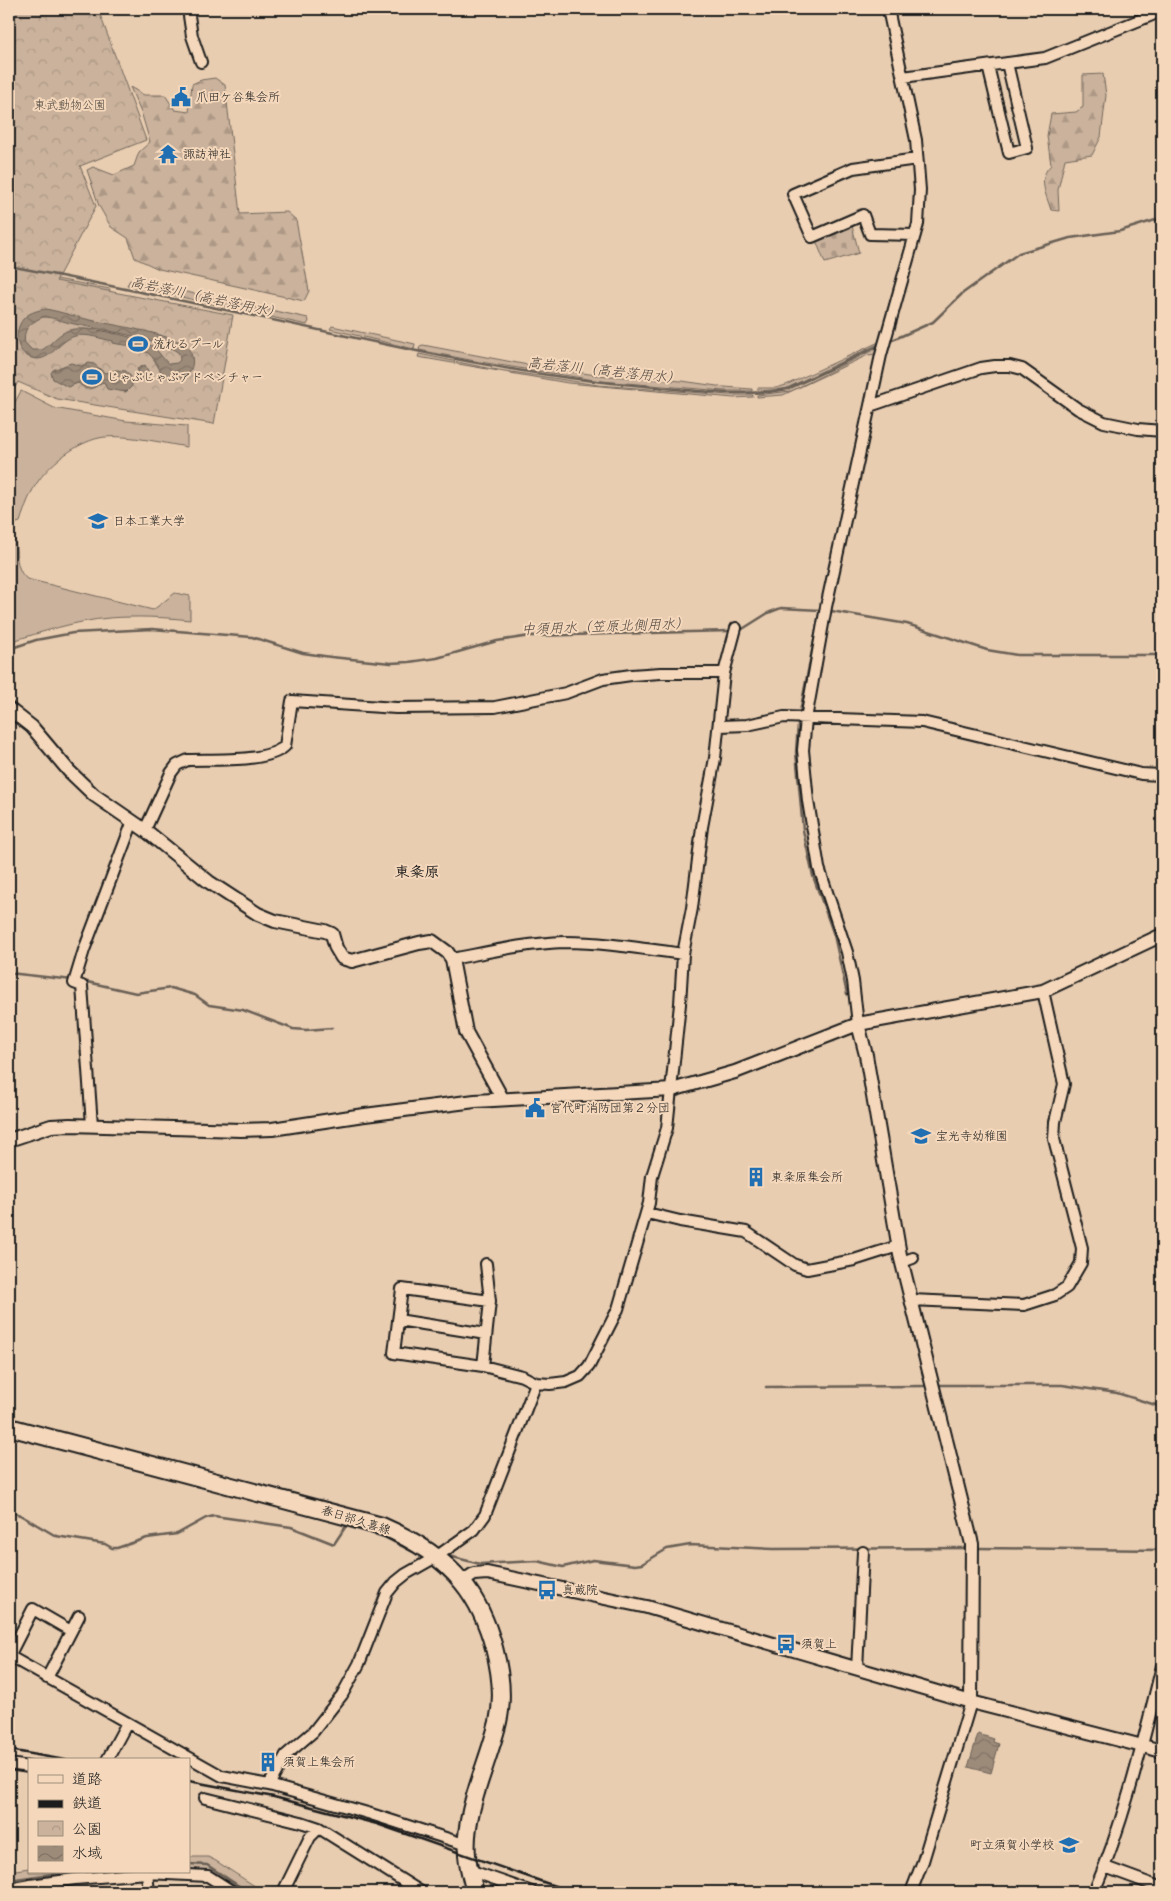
<svg xmlns="http://www.w3.org/2000/svg" width="1171" height="1901" viewBox="0 0 1171 1901" font-family="'Playpen Sans','Klee One',sans-serif">
<style>
.grass{fill:#cab29c;stroke:#73675c}
.forest{fill:url(#forest-firs);stroke:#73675c}
.cemetery{fill:url(#cemetery-stones);stroke:#73675c}
.park{fill:url(#park-crowns);stroke:#73675c}
.water{fill:url(#water-waves);stroke:#695f54;fill-rule:evenodd}
.lines{fill:none;stroke-linecap:round;stroke-linejoin:round}
.stream{stroke:#695f54;stroke-width:2.5}
.minor-casing{stroke:#1c1c1c;stroke-width:14}
.tertiary-casing{stroke:#1c1c1c;stroke-width:16}
.primary-casing{stroke:#1c1c1c;stroke-width:20}
.minor{stroke:#f5d8bb;stroke-width:10}
.tertiary{stroke:#f5d8bb;stroke-width:12}
.primary{stroke:#f5d8bb;stroke-width:16}
.rail{stroke:#1c1c1c;stroke-width:2.5}
.labels{text-anchor:middle;stroke-width:4;stroke-linejoin:round;paint-order:stroke}
.poi-label{font-size:12px;fill:#1c1c1c;stroke:#f5d8bb;text-anchor:start}
.park-label{font-size:12px;fill:#48423c;stroke:#f5d8bb}
.street-label{font-size:12px;fill:#1c1c1c;stroke:#f5d8bb}
.water-label{font-size:14px;font-style:italic;fill:#504842;stroke:#f5d8bb}
.quarter-label{font-size:15px;font-weight:bold;fill:#1c1c1c;stroke:#f5d8bb}
</style>
<defs>
<pattern id="forest-firs" width="22" height="20" patternUnits="userSpaceOnUse" patternTransform="scale(1.25)"><rect width="22" height="20" fill="#cab29c"/><path d="M5 1l3.5 6h-7zM16 11l3.5 6h-7z" fill="#ad9886"/></pattern>
<pattern id="cemetery-stones" width="16" height="16" patternUnits="userSpaceOnUse" patternTransform="scale(1.25)"><rect width="16" height="16" fill="#cab29c"/><path d="M2 7V4a2 2 0 0 1 4 0v3zM10 15v-3a2 2 0 0 1 4 0v3z" fill="#ad9886"/></pattern>
<pattern id="park-crowns" width="20" height="18" patternUnits="userSpaceOnUse" patternTransform="scale(1.25)"><rect width="20" height="18" fill="#cab29c"/><path d="M2 6a3 3 0 1 1 6 0M12 15a3 3 0 1 1 6 0" fill="none" stroke="#ad9886"/></pattern>
<pattern id="water-waves" width="16" height="10" patternUnits="userSpaceOnUse" patternTransform="scale(1.25)"><rect width="16" height="10" fill="#9d8b7a"/><path d="M0 5q4-4 8 0t8 0" fill="none" stroke="#7f7163"/></pattern>
</defs>
<rect width="100%" height="100%" fill="#e8cdb1"/>
<filter id="ink" filterUnits="userSpaceOnUse"><feTurbulence type="fractalNoise" baseFrequency=".02" numOctaves="2"/><feDisplacementMap in="SourceGraphic" scale="10" xChannelSelector="R" yChannelSelector="G"/><feConvolveMatrix kernelMatrix="1 2 1 2 8 2 1 2 1" color-interpolation-filters="sRGB"/></filter>
<g filter="url(#ink)">
<path class="grass" d="M9 270 110 289 109 295Z
M130 280 308 318 309 321 307 325 127 285Z
M332 326 415 344 414 349 330 329Z
M881 341 880 343 785 389 758 391V388H776L786 385Z
M423 345 528 365 596 375 682 381 724 387 752 389V391H724L601 381 480 362 419 350 420 346Z
M879 347 878 354 868 355 783 395 757 397V395L791 391Z
M419 354 492 369 598 385 729 395H753V397L734 398 568 383 418 357Z
M21 391 54 408 126 421 187 426V447C163 443 121 433 99 438 77 443 52 462 39 480 30 492 25 507 20 522L17 523 12 521C9 510 14 501 9 489V413Z
M9 531C22 541 10 565 27 579L153 610 175 593 190 596V620C163 617 136 616 109 618 75 621 42 632 9 642Z
M189 1857H208L216 1861 264 1892H238L208 1873 189 1872Z
M29 1868V1872H112L9 1887V1871Z"/>
<path class="forest" d="M1103 74 1106 95 1101 137 1092 155 1065 159 1058 190 1059 211 1051 210C1046 194 1037 178 1051 165L1047 136 1051 114 1076 112 1083 107V75Z
M215 78 225 85 240 214 287 212 296 220 309 291 304 301 159 269 135 258 128 238 111 227 99 206 87 170 93 167 114 175 134 166 139 152 150 142 142 115 130 87 144 95H165L175 110 189 112 192 84 201 80Z"/>
<path class="cemetery" d="M851 222 859 253 825 263 815 238Z"/>
<path class="park" d="M9 9H98L146 140 80 166 96 206 56 281 233 315 214 424 57 399 18 382 9 398Z"/>
<path class="water" d="M46 309C62 312 79 318 95 321 123 327 154 331 180 342 199 351 196 380 174 379 158 378 159 361 148 353 136 344 125 346 113 343V341C101 339 87 333 75 336 57 341 49 366 29 357 14 350 14 328 25 317 31 312 39 310 46 309ZM43 317C53 317 61 321 70 323 95 329 160 338 179 353L180 360 177 363 169 364C163 360 160 352 153 347 141 337 86 325 70 330 58 333 52 344 42 350H32L25 343C22 329 31 322 43 317Z
M71 363 81 366 89 363 94 364 105 373 116 370 126 371 132 378V386L126 392 107 389 104 382C98 383 97 389 86 389L78 383 68 387 53 379 51 373 53 370Z
M145 365 151 377 143 381 137 369Z
M978 1734 994 1739 993 1742 999 1744 991 1773 968 1767Z"/>
<g class="lines">
<path class="stream" d="M9 266C116 286 222 309 328 332 433 355 538 378 645 386 692 390 741 398 788 389L880 345
M888 342 933 322 963 293 1019 253 1070 238 1120 231 1162 218
M831 611 907 624 987 650 1017 655H1162
M741 630 768 613 781 608 820 610 800 712
M9 649 36 640 73 633 152 629 252 637 303 653 331 657 391 663 409 662 437 658 497 641 530 636 730 631
M798 724 796 752 803 830 813 876 834 935 847 994
M9 973 73 980
M83 981 136 993 171 988 195 995 209 1005 243 1010 293 1029 306 1030 332 1028
M937 1385H1062L1117 1393 1162 1407
M766 1387 929 1386
M9 1511 20 1515 56 1536 105 1544 112 1548H117L147 1538 177 1534 206 1518 214 1516 291 1527 334 1544 346 1526 384 1537 411 1551 417 1552
M976 1548 1162 1550
M445 1555 480 1564 537 1561 563 1567 593 1560 635 1565 642 1564 667 1549 690 1545 773 1549 968 1548
M189 1864 207 1865 248 1892
M9 1880 65 1872"/>
<defs>
<path id="minor" d="M188 9 192 36 201 62
M988 66 1009 153 1027 148 1007 63
M903 77 1045 58 1152 15 1155 13 1153 9
M915 235 870 234 863 215 812 237 793 194 853 168 917 159
M870 406 981 368 995 366H1010L1022 369 1078 409 1104 422 1138 429 1162 431
M720 726 747 725 784 717 922 722 1141 774 1162 775
M145 830 171 773 177 765 188 760C212 759 267 763 285 746L292 701 396 708 495 707 566 693 603 679 631 675 661 673H724
M452 959C489 952 527 943 565 942 605 942 644 949 683 954
M858 1024 853 981 847 952 819 868 808 801 803 750 806 719 826 607 881 355 918 224 920 190 916 140 888 9
M92 1125 82 986 74 983 84 950 133 821
M647 1213 680 1221 746 1232 795 1265 807 1269 854 1260 898 1246
M902 1262 913 1258
M486 1264 490 1301 483 1366 522 1376 536 1383
M911 1300 1024 1305 1055 1295 1067 1287 1081 1263 1082 1248 1054 1139 1055 1122 1064 1084 1043 991
M398 1320 486 1334
M483 1366 394 1353 402 1289 490 1301
M9 1656 222 1776 269 1785 371 1814 467 1845
M9 1656 33 1609 71 1631
M857 1669 863 1552
M47 1678 79 1616
M107 1760 127 1723
M9 1764 29 1767
M269 1785 286 1755 313 1732 342 1695 359 1664 387 1593 396 1582 406 1574 436 1557 474 1530 485 1515 536 1383 550 1384 566 1382 580 1376 589 1366 618 1309 649 1203 652 1176 667 1128 680 1004 683 954 692 908 702 827 715 758 724 673 736 628
M205 1798 301 1822 319 1828
M1105 1867 1162 1888
M469 1870 532 1892
M147 1873 149 1892
M9 1889 30 1885
M31 1892 30 1885 75 1879 147 1873 208 1876 233 1892
M283 1892 310 1837 319 1828 421 1892
M911 1892 923 1861 971 1702
M1094 1892C1125 1820 1143 1742 1162 1666"/>
<path id="tertiary" d="M9 709 32 727 69 771 94 795 145 830 209 882 258 914 275 921 325 931 332 934 336 948 342 958 352 961 419 943 432 941 447 952 452 959 466 1032 502 1098
M858 1024 866 1055 900 1255 972 1544 971 1702
M9 1140 51 1126 70 1125 241 1130 272 1129 357 1116 475 1101 672 1090 735 1072 858 1024 1043 991 1162 935
M462 1582 474 1574 487 1573 647 1607 971 1702 1162 1751"/>
<path id="primary" d="M9 1427 382 1526C412 1539 441 1556 462 1582 490 1616 508 1679 498 1722 488 1764 463 1812 467 1855 468 1868 472 1880 475 1892"/>
</defs>
<use href="#minor" class="minor-casing"/>
<use href="#tertiary" class="tertiary-casing"/>
<use href="#primary" class="primary-casing"/>
<use href="#minor" class="minor"/>
<use href="#tertiary" class="tertiary"/>
<use href="#primary" class="primary"/>
<path class="rail" d="M9 1750 65 1760
M189 1781 274 1797 377 1824 572 1892"/>
</g>
</g>
<defs>
<symbol id="civic-bare" viewBox="-9 -9 18 18"><path d="M-.6-6.5H3V-4.5H.6V-3L4-1V1h2V6H-6V1h2V-1L-.6-3ZM-1.2 2.5V6h2.4V2.5Z" fill="#1f6fb2" stroke="#f5d8bb" stroke-width="2.5" paint-order="stroke"/></symbol>
<symbol id="temple-bare" viewBox="-9 -9 18 18"><path d="M0-6L5-2H3V0L6.5 2.5H4V6H1.5V3h-3V6H-4V2.5H-6.5L-3 0V-2H-5Z" fill="#1f6fb2" stroke="#f5d8bb" stroke-width="2.5" paint-order="stroke"/></symbol>
<symbol id="stadium-bare" viewBox="-9 -9 18 18"><path d="M0-5a6.5 5 0 1 0 0 10a6.5 5 0 1 0 0-10ZM-3.5-1.8h7v3.6h-7Z" fill="#1f6fb2" stroke="#f5d8bb" stroke-width="2.5" paint-order="stroke"/></symbol>
<symbol id="university-bare" viewBox="-9 -9 18 18"><path d="M0-5L7-2L0 1L-7-2ZM-4 1L0 2.5L4 1V4Q0 6-4 4Z" fill="#1f6fb2" stroke="#f5d8bb" stroke-width="2.5" paint-order="stroke"/></symbol>
<symbol id="school-bare" viewBox="-9 -9 18 18"><path d="M0-5L7-2L0 1L-7-2ZM-4 1L0 2.5L4 1V4Q0 6-4 4Z" fill="#1f6fb2" stroke="#f5d8bb" stroke-width="2.5" paint-order="stroke"/></symbol>
<symbol id="building-bare" viewBox="-9 -9 18 18"><path d="M-4-6H4V6H1V3H-1V6H-4ZM-2.5-4.3h1.7v1.8h-1.7ZM.8-4.3h1.7v1.8H.8ZM-2.5-1h1.7V.8h-1.7ZM.8-1h1.7V.8H.8Z" fill="#1f6fb2" stroke="#f5d8bb" stroke-width="2.5" paint-order="stroke"/></symbol>
<symbol id="bus-bare" viewBox="-9 -9 18 18"><path d="M-5-6H5V4H4V6H2V4H-2V6H-4V4H-5ZM-3.5-4V0h7V-4ZM-3.5 1.2v1.5H-2V1.2ZM2 1.2v1.5H3.5V1.2Z" fill="#1f6fb2" stroke="#f5d8bb" stroke-width="2.5" paint-order="stroke"/></symbol>
</defs>
<g fill-rule="evenodd">
<use href="#civic-bare" x="167" y="83" width="28" height="28"/>
<use href="#temple-bare" x="154" y="140" width="28" height="28"/>
<use href="#stadium-bare" x="124" y="330" width="28" height="28"/>
<use href="#stadium-bare" x="78" y="363" width="28" height="28"/>
<use href="#university-bare" x="84" y="507" width="28" height="28"/>
<use href="#civic-bare" x="521" y="1094" width="28" height="28"/>
<use href="#school-bare" x="907" y="1122" width="28" height="28"/>
<use href="#building-bare" x="742" y="1163" width="28" height="28"/>
<use href="#bus-bare" x="533" y="1576" width="28" height="28"/>
<use href="#bus-bare" x="772" y="1630" width="28" height="28"/>
<use href="#building-bare" x="254" y="1748" width="28" height="28"/>
<use href="#school-bare" x="1055" y="1831" width="28" height="28"/>
</g>
<g class="labels">
<g class="poi-label">
<text x="196" y="101">爪田ケ谷集会所</text>
<text x="183" y="158">諏訪神社</text>
<text x="153" y="348">流れるプール</text>
<text x="107" y="381">じゃぶじゃぶアドベンチャー</text>
<text x="113" y="525">日本工業大学</text>
<text x="550" y="1112">宮代町消防団第２分団</text>
<text x="936" y="1140">宝光寺幼稚園</text>
<text x="771" y="1181">東粂原集会所</text>
<text x="562" y="1594">真蔵院</text>
<text x="801" y="1648">須賀上</text>
<text x="283" y="1766">須賀上集会所</text>
<text x="1054" y="1849" text-anchor="end">町立須賀小学校</text>
</g>
<g class="park-label">
<text x="70" y="109">東武動物公園</text>
</g>
<g class="street-label">
<text transform="translate(356 1520) rotate(17)" y="4">春日部久喜線</text>
</g>
<g class="water-label">
<text transform="translate(206 297) rotate(12)" y="5">高岩落川（高岩落用水）</text>
<text transform="translate(604 370) rotate(6)" y="5">高岩落川（高岩落用水）</text>
<text transform="translate(605 626) rotate(-2)" y="5">中須用水（笠原北側用水）</text>
</g>
<g class="quarter-label">
<text x="417" y="877">東粂原</text>
</g>
</g>
<rect width="1171" height="1901" fill="none" stroke="#f5d8bb" stroke-width="30"/>
<rect x="15" y="15" width="1141" height="1871" fill="none" stroke="#1c1c1c" stroke-width="2" filter="url(#ink)"/>
<rect x="28" y="1758" width="162" height="115" fill="#f5d8bb" stroke="#9e8d7b"/>
<rect x="38" y="1775" width="25" height="8" fill="#f5d8bb" stroke="#9e8d7b"/>
<text x="72" y="1784" font-size="15" fill="#1c1c1c">道路</text>
<rect x="38" y="1800" width="25" height="8" fill="#1c1c1c" stroke="#9e8d7b"/>
<text x="72" y="1808" font-size="15" fill="#1c1c1c">鉄道</text>
<rect x="38" y="1821" width="25" height="15" fill="url(#park-crowns)" stroke="#9e8d7b"/>
<text x="72" y="1834" font-size="15" fill="#1c1c1c">公園</text>
<rect x="38" y="1846" width="25" height="15" fill="url(#water-waves)" stroke="#9e8d7b"/>
<text x="72" y="1858" font-size="15" fill="#1c1c1c">水域</text>
</svg>
